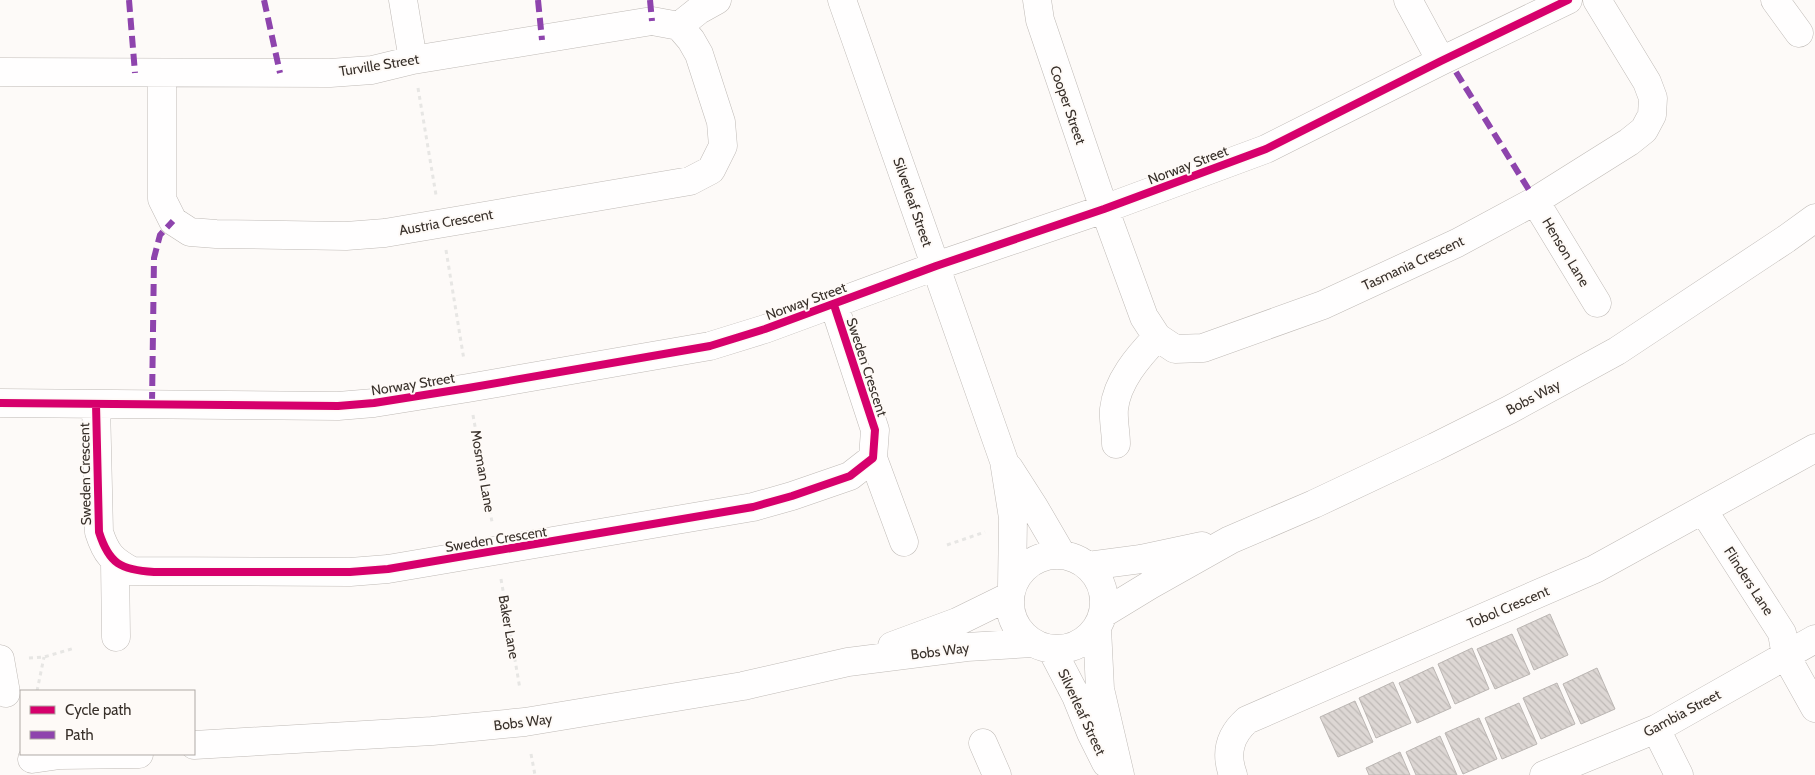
<svg xmlns="http://www.w3.org/2000/svg" width="1815" height="775" viewBox="0 0 1815 775" font-family="Cabin,sans-serif">
<style>
.building{fill:url(#building-back-hatch);stroke:#bbb6b3}
.lines{fill:none;stroke-linecap:round;stroke-linejoin:round}
.minor-casing{stroke:#bfbab6;stroke-width:29}
.path{stroke:#e7e6e4;stroke-width:3;stroke-dasharray:4 4;stroke-linecap:butt}
.minor{stroke:#fffefe;stroke-width:28}
.quiet{stroke:#8e44ad;stroke-width:6;stroke-dasharray:12 6;stroke-linecap:butt}
.cycleway-casing{stroke:#fefaf7;stroke-width:11}
.cycleway{stroke:#d6006c;stroke-width:8}
.labels{text-anchor:middle;stroke-width:4;stroke-linejoin:round;paint-order:stroke}
.street-label{font-size:14px;fill:#38302a;stroke:#fefaf7}
</style>
<defs>
<pattern id="building-back-hatch" width="6" height="6" patternUnits="userSpaceOnUse" patternTransform="scale(1.25)"><rect width="6" height="6" fill="#ddd7d4"/><path d="M-1 5l2 2M0 0l6 6M5-1l2 2" fill="none" stroke="#beb9b6"/></pattern>
</defs>
<rect width="100%" height="100%" fill="#fdfaf8"/>
<path class="building" d="M1550 614 1568 655 1534 670 1517 629Z
M1512 634 1530 674 1495 689 1477 649Z
M1472 648 1489 689 1455 704 1438 664Z
M1433 667 1451 708 1417 723 1399 683Z
M1597 668 1615 709 1581 724 1563 684Z
M1393 682 1411 723 1376 738 1359 698Z
M1557 683 1575 724 1541 739 1523 698Z
M1355 701 1373 742 1338 757 1320 717Z
M1519 703 1537 744 1502 759 1485 718Z
M1479 718 1497 759 1463 774 1445 733Z
M1440 736 1457 775H1416L1406 752Z
M1400 752 1410 775H1369L1366 768Z"/>
<g class="lines">
<defs>
<path id="minor" d="M403 0 413 60
M842 0 1004 461 1013 518 1012 587
M1037 0 1040 20 1099 194 1144 317 1157 337 1175 349 1203 348 1323 305 1457 243 1535 201 1629 142 1644 130 1652 115 1653 98 1647 82 1597 0
M1408 0 1441 61
M1775 0 1799 33
M679 26 699 10 717 0
M0 72 330 73 372 70 413 60 652 21 679 26
M162 73V199L173 221 190 232 216 234 346 236 385 233 690 181 711 170 723 146 721 122 699 54 691 40 679 26
M1535 201 1597 303
M834 305 875 430 873 458 904 542
M0 403 338 406 374 403 468 388 710 346 765 329 936 266 1104 209 1266 149 1441 61 1568 0
M96 404 99 532C106 554 112 560 132 571L350 572 388 569 753 507 792 496 850 476 873 458
M1116 444C1116 433 1113 420 1114 409 1117 381 1138 357 1157 337
M1009 468 1034 507 1062 555
M1703 510 1782 633 1786 656 1815 708
M1010 602a47 47 0 1 1 94 0a47 47 0 1 1-94 0Z
M115 562 116 637
M1088 566 1141 559 1202 546
M1104 613 1150 585 1230 540 1314 504 1435 447 1509 410 1617 351 1786 239 1815 218
M1097 628 1100 689 1120 775
M892 646 957 622 1010 596
M1052 650 1076 696 1091 733 1106 763
M0 659 6 693
M1656 729 1679 775
M983 743 997 775
M194 745 432 731 525 722 743 686 848 662 967 647 1032 643
M32 759 60 755 139 754
M1233 775C1225 753 1230 735 1247 720L1595 569 1815 448
M1544 775 1656 729 1815 639"/>
</defs>
<use href="#minor" class="minor-casing"/>
<path class="path" d="M418 88 436 195
M446 250 464 360
M473 415 492 522
M947 545 985 532
M501 579 520 689
M29 658 44 657 75 648
M37 691 44 657
M531 754 535 775"/>
<use href="#minor" class="minor"/>
<path class="quiet" d="M129 0 135 73
M264 0 280 73
M538 0 542 40
M650 0 652 21
M1456 72 1529 190
M152 404 154 258 160 235 173 221"/>
<defs>
<path id="cycleway" d="M0 403 338 406 374 403 468 388 710 346 765 329 936 266 1104 209 1266 149 1441 61 1568 0
M96 404 99 532C109 564 121 570 154 572H350L388 569 753 507 792 496 850 476 873 458 875 430 834 305"/>
</defs>
<use href="#cycleway" class="cycleway-casing"/>
<use href="#cycleway" class="cycleway"/>
</g>
<g class="labels">
<g class="street-label">
<text transform="translate(379 65) rotate(-9)" y="5">Turville Street</text>
<text transform="translate(1068 105) rotate(71)" y="5">Cooper Street</text>
<text transform="translate(1188 165) rotate(-21)" y="5">Norway Street</text>
<text transform="translate(913 202) rotate(71)" y="5">Silverleaf Street</text>
<text transform="translate(446 222) rotate(-10)" y="5">Austria Crescent</text>
<text transform="translate(1566 252) rotate(59)" y="5">Henson Lane</text>
<text transform="translate(1413 263) rotate(-25)" y="5">Tasmania Crescent</text>
<text transform="translate(806 301) rotate(-20)" y="5">Norway Street</text>
<text transform="translate(867 367) rotate(72)" y="5">Sweden Crescent</text>
<text transform="translate(413 384) rotate(-9)" y="5">Norway Street</text>
<text transform="translate(1533 397) rotate(-28)" y="5">Bobs Way</text>
<text transform="translate(483 471) rotate(80)" y="5">Mosman Lane</text>
<text transform="translate(85 474) rotate(-91)" y="5">Sweden Crescent</text>
<text transform="translate(496 539) rotate(-9)" y="5">Sweden Crescent</text>
<text transform="translate(1749 581) rotate(57)" y="5">Flinders Lane</text>
<text transform="translate(1508 607) rotate(-23)" y="5">Tobol Crescent</text>
<text transform="translate(509 627) rotate(80)" y="5">Baker Lane</text>
<text transform="translate(940 651) rotate(-7)" y="5">Bobs Way</text>
<text transform="translate(1082 712) rotate(65)" y="5">Silverleaf Street</text>
<text transform="translate(1682 713) rotate(-28)" y="5">Gambia Street</text>
<text transform="translate(523 722) rotate(-7)" y="5">Bobs Way</text>
</g>
</g>
<rect x="20" y="690" width="175" height="65" fill="#fefaf7" stroke="#afa9a5"/>
<rect x="30" y="706" width="25" height="8" fill="#d6006c" stroke="#afa9a5"/>
<text x="65" y="715" font-size="15" fill="#38302a">Cycle path</text>
<rect x="30" y="731" width="25" height="8" fill="#8e44ad" stroke="#afa9a5"/>
<text x="65" y="740" font-size="15" fill="#38302a">Path</text>
</svg>
